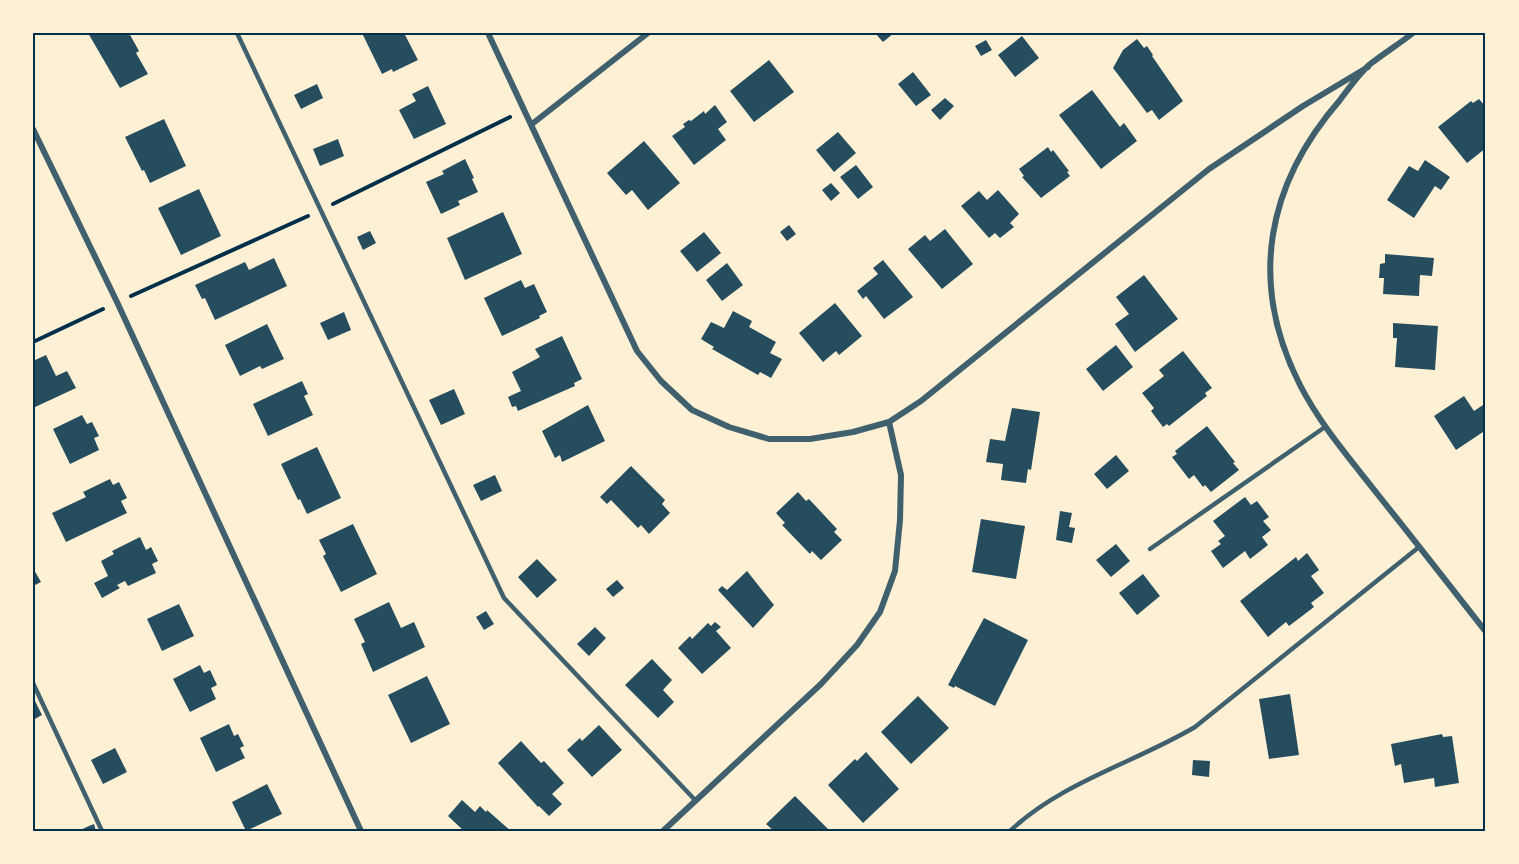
<svg xmlns="http://www.w3.org/2000/svg" width="1519" height="864" viewBox="0 0 1519 864" font-family="'Sofia Sans Condensed',sans-serif">
<style>
.building{fill:#264d5e}
.lines{fill:none;stroke-linecap:round;stroke-linejoin:round}
.path{stroke:#003049;stroke-width:4}
.service{stroke:#3f606c;stroke-width:4.5}
.minor{stroke:#3f606c;stroke-width:6}
.neatline{fill:none;stroke:#003049;stroke-width:2}
</style>
<rect width="100%" height="100%" fill="#fdf0d5"/>
<path class="building" d="M88 33H129L139 51 136 53 148 74 120 88Z
M362 33H404L418 60 393 72 392 69 382 74Z
M875 33H894L883 42Z
M1022 36 1039 58 1015 77 998 55Z
M1137 39 1144 48 1147 46 1153 55 1152 56 1183 101 1159 120 1152 110 1147 113 1113 68 1123 50Z
M986 40 992 50 981 56 975 46Z
M769 60 794 92 754 122 730 91Z
M913 72 931 95 916 106 898 84Z
M317 84 323 98 301 109 294 95Z
M428 86 446 124 414 139 399 110 416 101 412 94Z
M1092 90 1120 127 1124 123 1137 141 1101 169 1059 115Z
M945 98 954 106 940 120 931 110Z
M1479 99 1486 107V148L1467 163 1438 127 1471 101 1473 103Z
M715 105 727 122 718 129 726 140 694 165 672 136 685 127 683 124 689 120 691 121 704 111 705 114Z
M164 119 186 166 150 183 144 170 142 171 125 137Z
M838 132 856 153 834 172 816 150Z
M338 139 344 156 320 166 313 149Z
M644 141 680 183 648 210 632 190 626 195 607 173Z
M1048 147 1051 152 1053 150 1069 171 1067 172 1070 176 1041 198 1022 177 1024 176 1019 169Z
M465 159 474 178 472 179 478 192 458 201 460 205 441 214 426 182 444 174 442 171Z
M1425 160 1450 177 1441 190 1435 186 1414 218 1387 200 1409 166 1418 171Z
M856 165 873 187 858 199 840 177Z
M831 183 840 193 831 201 822 190Z
M199 189 221 236 181 255 158 208Z
M998 190 1019 214 1010 223 1014 227 1000 238 995 233 989 238 961 206 979 191 987 200Z
M503 212 522 254 465 280 447 238Z
M789 225 796 234 787 241 780 232Z
M945 229 973 264 942 289 908 249 925 235 930 241Z
M370 231 376 243 363 250 357 237Z
M704 232 721 253 697 272 680 251Z
M1385 254 1434 258 1432 276 1420 275 1419 296 1383 294 1384 278H1379L1380 264 1385 263Z
M274 258 287 286 215 320 205 298 202 299 195 285 245 262 249 270Z
M883 260 913 297 884 319 866 296 863 299 857 291 878 274 873 268Z
M727 263 743 285 722 301 706 280Z
M1144 275 1178 319 1135 352 1115 324 1129 314 1116 297Z
M521 280 525 288 534 284 547 312 539 316 540 318 502 336 484 298Z
M835 303 862 336 839 355 836 351 823 362 799 333Z
M733 311 752 321 749 327 776 342 770 353 782 359 771 378 760 372 758 375 712 349 714 347 701 339 711 322 724 328Z
M344 312 351 330 328 340 320 323Z
M1393 323 1438 326 1435 370 1395 367 1397 338H1393Z
M267 324 284 359 262 369 260 366 240 376 225 345Z
M562 336 582 379 574 383 575 386 518 411 516 406 512 407 508 397 521 391 512 372 540 357 535 349Z
M1116 345 1133 367 1103 391 1086 369Z
M1183 351 1212 388 1205 393 1207 396 1169 426 1167 424 1163 427 1151 411 1154 408 1142 393 1164 376 1159 370Z
M46 355 56 376 67 371 76 388 33 408V361Z
M302 381 308 394 304 396 313 415 268 436 253 404Z
M454 389 465 414 441 425 429 400Z
M1464 396 1474 411 1486 403V430L1456 450 1434 416Z
M588 405 605 441 562 462 560 455 555 458 542 431Z
M1012 408 1040 412 1031 470 1028 469 1026 483 1001 480 1003 464 986 462 990 439 1005 441Z
M82 415 87 424 92 422 99 436 94 438 99 450 70 464 53 429Z
M1207 426 1235 462 1233 463 1239 470 1211 492 1205 485 1203 487 1194 475 1189 479 1172 457 1177 454 1175 451Z
M317 447 341 498 307 514 300 499 298 500 281 464Z
M1116 455 1129 471 1107 489 1094 474Z
M631 466 665 500 662 504 670 513 649 534 641 525 638 528 611 500 607 504 600 497Z
M495 475 502 491 481 501 473 485Z
M110 479 113 485 119 482 127 498 121 501 127 513 66 542 52 513 86 497 83 492Z
M798 492 806 501 809 499 837 529 834 532 842 540 821 560 812 551 810 554 782 525 785 523 776 513Z
M1245 497 1251 505 1257 501 1269 517 1263 521 1271 530 1262 537 1268 545 1250 559 1245 551 1223 568 1211 551 1221 544 1218 541 1225 536 1213 521Z
M1060 511 1072 513 1069 527 1075 528 1072 543 1056 540Z
M981 519 1025 526 1016 579 972 572Z
M353 524 377 574 341 592 323 556 326 554 319 540Z
M140 537 146 550 151 547 158 561 152 564 156 573 128 586 125 581 117 585 120 588 102 598 94 583 108 576 101 561 114 554 112 551Z
M1116 544 1130 561 1111 577 1096 560Z
M1307 553 1319 570 1311 576 1324 593 1311 603 1314 607 1289 626 1286 622 1268 637 1240 601 1296 557 1298 561Z
M537 559 557 580 537 598 518 577Z
M33 568 41 582 33 586Z
M747 571 774 605 753 628 718 590 722 586 727 590Z
M1143 574 1160 596 1137 615 1119 593Z
M617 580 624 588 613 597 606 589Z
M389 602 401 628 414 622 425 647 373 672 361 644 365 642 354 619Z
M179 604 194 636 162 651 147 619Z
M486 611 494 624 484 630 476 617Z
M984 618 1028 640 995 706 955 686 954 688 948 685Z
M715 622 721 627 716 631 731 648 702 674 678 648 690 636 692 639 708 623 711 626Z
M595 627 606 638 589 656 577 644Z
M652 659 672 680 663 690 674 702 658 718 625 685Z
M200 665 204 673 210 670 217 685 211 688 216 699 190 712 173 679Z
M427 676 450 724 411 743 388 695Z
M1290 694 1299 755 1269 759 1259 699Z
M918 696 949 728 911 764 881 732Z
M33 697 42 715 33 720Z
M229 724 234 736 238 734 244 746 240 748 245 758 216 772 200 738Z
M599 725 622 750 592 777 567 750 580 738 582 741Z
M1442 734 1443 737 1452 736 1459 783 1435 787 1434 778 1404 783 1401 764 1395 766 1391 744Z
M521 741 541 763 544 761 564 783 552 794 562 804 549 816 539 806 538 807 498 763Z
M115 748 127 772 103 784 91 760Z
M866 752 899 789 863 823 828 785 855 759 857 761Z
M1193 760 1210 761 1209 777 1192 775Z
M267 784 282 814 246 831 232 802Z
M795 796 830 831H774L766 824Z
M462 800 475 812 480 806 486 812 487 810 511 831H464L448 816Z
M94 824 96 831H78L89 826Z"/>
<g class="lines">
<path class="path" d="M333 204 510 117
M131 296 308 216
M33 342 103 309"/>
<path class="service" d="M237 33 504 598 695 800
M1150 549 1325 427
M33 683 102 831
M1010 831C1062 782 1134 763 1195 727L1419 547"/>
<path class="minor" d="M488 33 637 351 661 381 692 410 729 427 769 439H810L853 432 889 422 921 401 1209 169 1303 106 1368 67
M1413 33C1399 44 1383 54 1369 65 1358 75 1349 88 1340 100 1266 185 1248 283 1300 385 1321 426 1351 460 1379 496 1415 541 1450 586 1486 632
M532 124 648 33
M33 129 117 302 361 831
M663 831 821 684 857 645 880 612 895 571 900 520 901 475 889 422"/>
</g>
<rect width="1519" height="864" fill="none" stroke="#fdf0d5" stroke-width="69"/>
<rect x="34" y="34" width="1450" height="796" class="neatline"/>
</svg>
